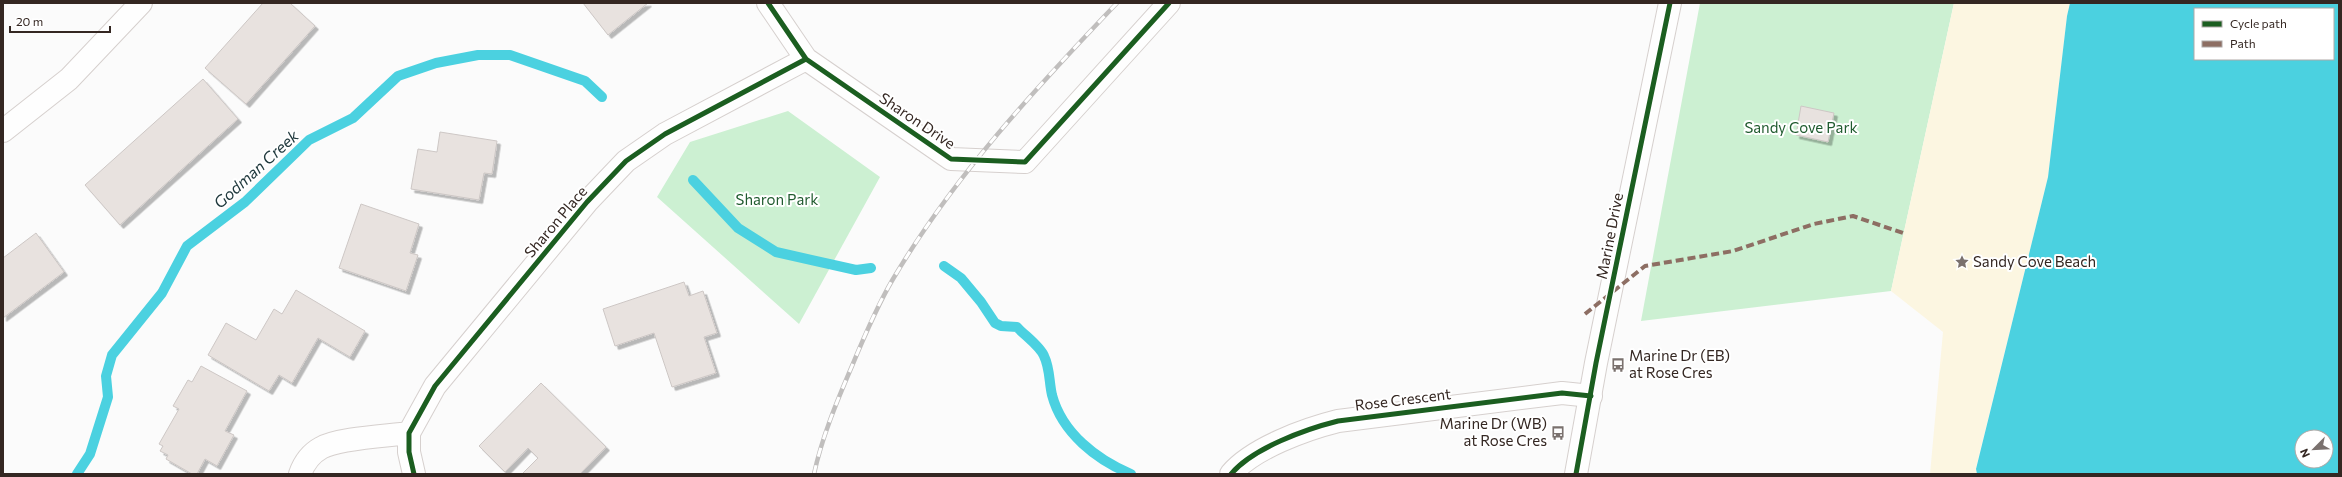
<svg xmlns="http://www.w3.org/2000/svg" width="2342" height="477" viewBox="0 0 2342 477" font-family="Commissioner,sans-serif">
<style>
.green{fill:#ccf0d2}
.sand{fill:#fcf6e1}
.water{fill:#4bd1e0;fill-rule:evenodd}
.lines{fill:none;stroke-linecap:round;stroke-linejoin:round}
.stream{stroke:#4bd1e0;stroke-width:10}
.building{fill:#e8e2df;stroke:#cdc7c5;filter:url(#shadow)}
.street-casing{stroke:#d6d0ce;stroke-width:24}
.secondary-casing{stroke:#d6d0ce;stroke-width:24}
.street{stroke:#fefefe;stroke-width:22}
.secondary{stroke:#fefefe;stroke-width:22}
.rail-casing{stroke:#c0bebd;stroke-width:4.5}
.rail{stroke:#fff;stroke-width:3;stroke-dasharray:9;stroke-linecap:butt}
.quiet{stroke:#8d6e63;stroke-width:4;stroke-dasharray:8 4;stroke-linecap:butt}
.cycleway-casing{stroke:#fff;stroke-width:8}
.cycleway{stroke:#1b5e20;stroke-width:5}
.labels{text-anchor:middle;stroke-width:4;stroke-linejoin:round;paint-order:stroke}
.street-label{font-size:15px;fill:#342722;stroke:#fff}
.park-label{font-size:15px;fill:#205b2f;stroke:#fff}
.poi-label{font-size:15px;fill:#342722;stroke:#fff;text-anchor:start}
.water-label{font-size:16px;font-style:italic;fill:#213a3e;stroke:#fff}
</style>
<defs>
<filter id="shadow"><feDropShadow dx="3.5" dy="3.5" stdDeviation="0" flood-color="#0004"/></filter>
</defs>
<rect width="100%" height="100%" fill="#fbfbfb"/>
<path class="green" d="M1700 3H1954L1891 291 1641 321Z
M788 111 880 177 799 324 657 197 690 142Z"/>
<path class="sand" d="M1954 3H2070L2067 16 2048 177 1976 468 1977 474H1930L1943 332 1891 291Z"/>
<path class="water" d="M2070 3H2339V474H1977L1976 469 2048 177 2067 16ZM2195 9H2333V59H2195ZM2302 437H2326V461H2302Z"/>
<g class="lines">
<path class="stream" d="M693 180 738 228 776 252 856 270 871 268
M944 266 961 278 981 302 995 323 1001 326 1017 327C1024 335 1040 346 1044 356 1050 368 1049 382 1052 395 1062 433 1097 460 1131 474
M77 474 90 454 108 397 106 376 112 355 162 293 187 246 245 202 309 140 353 118 398 76 436 63 478 55H510L585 81 602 97"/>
</g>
<path class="building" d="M263 3H290L315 26 246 104 205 68Z
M583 3H648L608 35Z
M203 79 238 119 120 225 85 185Z
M1801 106 1834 113 1828 142 1796 135Z
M440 132 497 141 492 174 484 173 479 200 411 189 418 149 437 152Z
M361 204 419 224 410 253 418 255 406 291 339 268Z
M36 233 64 272 3 318V258Z
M684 282 689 296 703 291 717 333 704 337 716 373 672 387 654 333 615 346 603 309Z
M296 290 365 331 350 357 318 338 292 383 279 375 269 391 208 355 226 323 256 340 274 309 282 314Z
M201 366 247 391 225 431 234 435 217 466 205 459 197 474H192L166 459 168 455 160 451 163 446 159 444 179 409 173 406 188 380 192 382Z
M541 383 606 447 580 474H522L538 458 528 448 505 472 479 446Z"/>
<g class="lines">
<defs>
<path id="street" d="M768 3 806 59 951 159 1025 162 1169 3
M3 131 69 79 141 3
M300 474C304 463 310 454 321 448 338 438 388 436 409 433
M414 474 409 452V433L435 386 587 202 626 161 665 134 806 59
M1231 474C1253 448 1306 429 1338 421L1562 393 1591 396"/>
<path id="secondary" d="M1576 474 1596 363 1670 3"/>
</defs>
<use href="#street" class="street-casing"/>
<use href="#secondary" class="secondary-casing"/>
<use href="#street" class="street"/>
<use href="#secondary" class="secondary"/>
<defs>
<path id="rail" d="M814 474C822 437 837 401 852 366 864 337 877 306 893 279 954 176 1035 89 1117 3"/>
</defs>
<use href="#rail" class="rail-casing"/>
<use href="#rail" class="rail"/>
<path class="quiet" d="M1585 314 1645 266 1733 251 1814 224 1853 216 1903 233"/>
<defs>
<path id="cycleway" d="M768 3 806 59 951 159 1025 162 1169 3
M414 474 409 452V433L435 386 587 202 626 161 665 134 806 59
M1231 474C1253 448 1306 429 1338 421L1562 393 1591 396
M1576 474 1596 363 1670 3"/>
</defs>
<use href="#cycleway" class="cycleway-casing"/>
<use href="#cycleway" class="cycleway"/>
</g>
<defs>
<symbol id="sight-bare" viewBox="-9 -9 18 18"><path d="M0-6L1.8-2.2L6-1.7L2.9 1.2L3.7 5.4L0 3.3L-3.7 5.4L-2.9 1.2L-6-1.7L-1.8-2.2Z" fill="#7a716e" stroke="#fff" stroke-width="2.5" paint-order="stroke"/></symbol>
<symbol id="bus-bare" viewBox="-9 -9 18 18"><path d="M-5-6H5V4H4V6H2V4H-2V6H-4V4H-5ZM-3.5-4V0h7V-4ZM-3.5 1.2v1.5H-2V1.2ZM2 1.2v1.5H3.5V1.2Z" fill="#7a716e" stroke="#fff" stroke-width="2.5" paint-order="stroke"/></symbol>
</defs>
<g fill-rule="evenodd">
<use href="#sight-bare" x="1952" y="252" width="20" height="20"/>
<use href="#bus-bare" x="1608" y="355" width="20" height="20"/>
<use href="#bus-bare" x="1548" y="423" width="20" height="20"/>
</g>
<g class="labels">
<g class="street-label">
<text transform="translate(917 121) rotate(34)" y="5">Sharon Drive</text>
<text transform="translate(556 222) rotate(-50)" y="5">Sharon Place</text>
<text transform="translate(1610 236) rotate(-79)" y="5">Marine Drive</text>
<text transform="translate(1403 400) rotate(-7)" y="5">Rose Crescent</text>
</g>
<g class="park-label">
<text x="1801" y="133">Sandy Cove Park</text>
<text x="777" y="205">Sharon Park</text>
</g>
<g class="poi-label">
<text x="1973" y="267">Sandy Cove Beach</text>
<text x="1629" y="361">Marine Dr (EB)<tspan x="1629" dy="17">at Rose Cres</tspan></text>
<text x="1547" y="429" text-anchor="end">Marine Dr (WB)<tspan x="1547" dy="17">at Rose Cres</tspan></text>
</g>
<g class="water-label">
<text transform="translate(256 169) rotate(-42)" y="6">Godman Creek</text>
</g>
</g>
<rect width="2342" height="477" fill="none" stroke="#342722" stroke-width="8"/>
<rect x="2194" y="8" width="140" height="52" fill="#ffffff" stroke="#aea9a7"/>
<rect x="2202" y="21" width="20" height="6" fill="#1b5e20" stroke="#aea9a7"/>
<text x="2230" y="28" font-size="12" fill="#342722">Cycle path</text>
<rect x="2202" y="41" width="20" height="6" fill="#8d6e63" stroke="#aea9a7"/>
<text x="2230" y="48" font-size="12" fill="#342722">Path</text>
<g transform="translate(2314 449) rotate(246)"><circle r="19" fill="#ffffff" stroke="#aea9a7"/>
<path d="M0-3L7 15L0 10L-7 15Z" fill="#7a716e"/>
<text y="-6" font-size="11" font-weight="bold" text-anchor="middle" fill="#342722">N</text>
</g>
<path d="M10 26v6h100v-6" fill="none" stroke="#342722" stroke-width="2"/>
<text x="16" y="26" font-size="12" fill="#342722" stroke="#ffffff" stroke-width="3" paint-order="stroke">20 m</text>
</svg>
